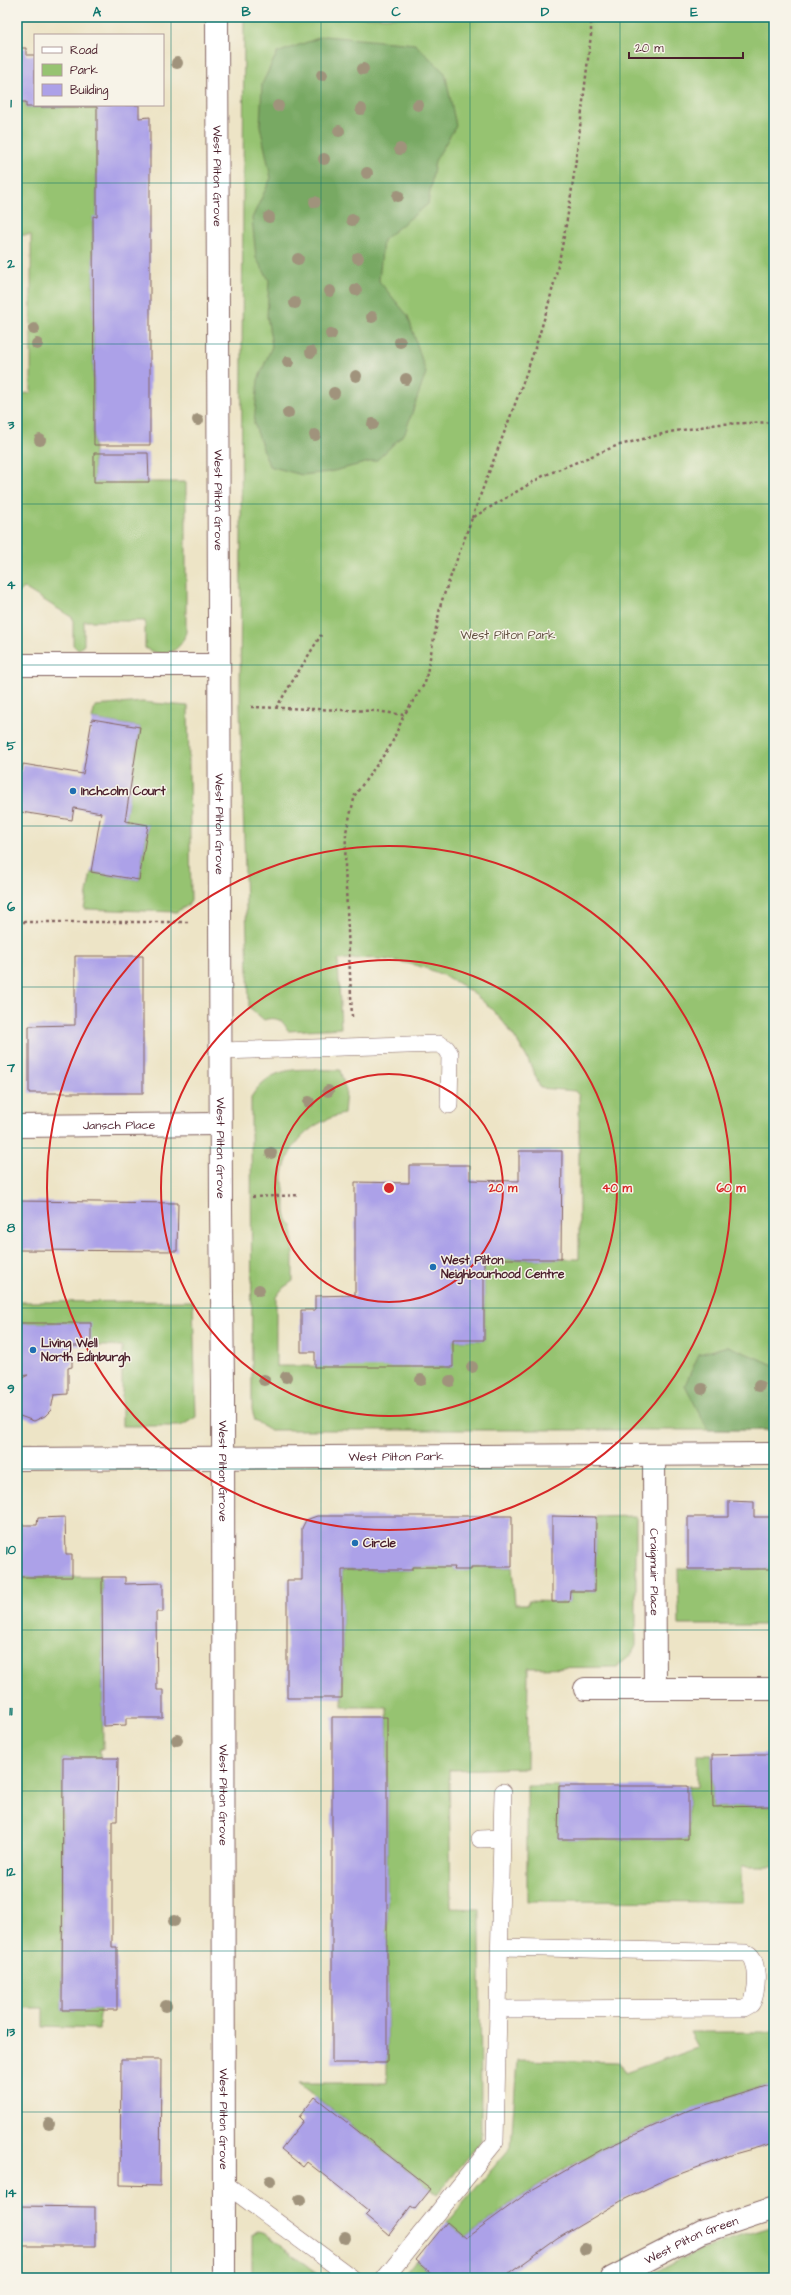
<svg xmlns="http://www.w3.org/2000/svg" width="791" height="2295" viewBox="0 0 791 2295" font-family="'Architects Daughter',sans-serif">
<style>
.green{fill:#96c371;stroke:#70714e}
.forest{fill:#78a963;stroke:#616447}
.building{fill:#aca1e8}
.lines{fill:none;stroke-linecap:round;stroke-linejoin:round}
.service-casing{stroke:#836461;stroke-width:18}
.pedestrian-casing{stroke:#836461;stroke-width:24}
.minor-casing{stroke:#836461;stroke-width:24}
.path{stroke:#836461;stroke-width:2.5;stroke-dasharray:3 3;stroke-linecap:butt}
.service{stroke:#fff;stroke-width:17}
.pedestrian{stroke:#fff;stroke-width:22}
.minor{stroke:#fff;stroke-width:22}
.tree{fill:#a0937c}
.grid{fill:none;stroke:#0f766e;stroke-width:1;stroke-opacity:0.55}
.ring{fill:none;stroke:#d62828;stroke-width:2}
.poi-dot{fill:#1f6fb2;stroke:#f7f3e8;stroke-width:1.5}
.labels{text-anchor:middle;stroke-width:3;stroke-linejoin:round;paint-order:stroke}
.street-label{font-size:12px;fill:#4a1f2b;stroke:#f7f3e8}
.park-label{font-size:12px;fill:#615040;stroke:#f7f3e8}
.poi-label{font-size:12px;font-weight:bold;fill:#4a1f2b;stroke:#f7f3e8;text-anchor:start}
.centre{fill:#d62828;stroke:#f7f3e8;stroke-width:2}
.ring-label{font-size:12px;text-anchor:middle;font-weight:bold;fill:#d62828;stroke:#f7f3e8;stroke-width:3;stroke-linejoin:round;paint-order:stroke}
.neatline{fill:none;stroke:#0f766e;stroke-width:1.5}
.grid-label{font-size:13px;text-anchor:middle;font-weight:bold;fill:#0f766e}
</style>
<rect width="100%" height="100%" fill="#f7f3e8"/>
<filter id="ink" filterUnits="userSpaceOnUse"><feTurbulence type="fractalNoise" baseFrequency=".025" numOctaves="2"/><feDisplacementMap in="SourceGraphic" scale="8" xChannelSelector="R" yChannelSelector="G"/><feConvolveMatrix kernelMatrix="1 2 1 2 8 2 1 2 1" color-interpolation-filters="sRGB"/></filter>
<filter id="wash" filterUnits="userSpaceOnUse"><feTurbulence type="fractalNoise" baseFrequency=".012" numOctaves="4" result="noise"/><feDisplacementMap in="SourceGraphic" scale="16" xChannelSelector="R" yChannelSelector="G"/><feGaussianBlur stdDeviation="0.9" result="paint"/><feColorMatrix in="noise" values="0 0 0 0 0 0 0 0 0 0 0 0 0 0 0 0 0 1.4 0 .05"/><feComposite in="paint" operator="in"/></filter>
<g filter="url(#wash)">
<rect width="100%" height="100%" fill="#ede4c6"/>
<path class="green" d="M244 17H774V1430H270L255 1421 252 1409 251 1097C273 1062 303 1070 340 1070L346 1091 344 1114C314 1120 286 1144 283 1177 283 1185 285 1193 285 1201 285 1211 284 1220 293 1226V1281L283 1288 276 1297V1366L452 1367 453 1340H484V1259H579V1096L575 1091 540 1088C508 998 433 949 338 960L341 1028 288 1031C284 1020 275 1016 264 1020L249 1007 240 707Z
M17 102H26V107H97V217H93L94 482H186V632C181 653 163 659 145 648V621H84V645L78 650 73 645V618L24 588 17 595V394L31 393V235H17Z
M142 702 188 706 191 900 187 906 176 912 84 909 91 872 139 880 148 825 125 821 140 727 92 719 95 706Z
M193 1301 196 1417 181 1426H122V1346H91L90 1323H17V1302Z
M636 1516V1646L631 1655 617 1667 528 1668 527 1768 449 1770 451 1908 480 1909 481 2141 438 2194 298 2083H387V1707H342V1570H412V1567H455L454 1570H470L471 1567H512L515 1604H528V1601L569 1602 570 1591H595L596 1517Z
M678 1569H774V1625H679Z
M17 1577H102L103 1749H100V1758H63L62 2010H100L99 2029 43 2027V2008H17Z
M697 1755H712L713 1807 774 1806V1866H742V1902L527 1901V1786H559V1839H688V1786H697Z
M689 2032H774V2084C694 2106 619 2137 548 2179 519 2197 493 2218 466 2238L447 2222 511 2147 517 2060 620 2062 625 2073 697 2047Z
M774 2226V2278H649C685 2252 732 2239 774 2226Z
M258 2231 265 2233 323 2278H252V2235Z
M416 2260 437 2278H401Z"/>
<path class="forest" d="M324 36 415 44 445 73 456 126 435 161 428 204 383 240 379 281 408 316 426 373 405 433 377 460 330 472 302 475 269 466 254 423 258 380 272 346 267 316 269 280 256 258 252 218 271 178 260 126 262 84 277 53Z
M728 1346 774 1365V1430H708L685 1385 699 1354Z"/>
<g id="blocks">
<path class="building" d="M17 48H26V55H35V105H139V118L150 117V445H94L93 216 97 217V107H26V102H17Z
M94 453H148L149 482H94Z
M92 719 140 727 125 821 148 825 139 880 91 872 101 813 74 808 72 820 21 812 17 832V770L22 771 23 764 83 774Z
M75 956H143V1093H29V1026L75 1025Z
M519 1151H562L561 1259H484V1340H453V1367H315V1352H301V1310H315V1296L355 1295V1182L409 1183V1165H470V1180L519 1181Z
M17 1201 178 1203 177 1251 17 1250Z
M17 1323H91V1346H72V1367L68 1368V1394L54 1395 51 1410 45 1416 34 1421 17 1415V1381L28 1375 17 1376Z
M729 1501 754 1502V1517H774V1569H688V1517H729Z
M317 1516H512V1567H471V1570H454L455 1567H412V1570H342V1698H287V1580H302V1528L306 1520Z
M552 1516 596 1517 595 1591H570L569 1602H552Z
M65 1517 66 1554H72V1577H17V1525H37L38 1518Z
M102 1577H125V1584L163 1583V1612H156L157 1690H163V1718H126V1725L103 1726Z
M332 1717H387V2063H332Z
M749 1754H774V1806L713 1807 712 1755Z
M63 1758H118L117 1821H112V1947H117V2010H62Z
M559 1786H688V1839H558Z
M121 2059H161L160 2186 120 2185Z
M774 2084V2143L734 2154 669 2178 621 2201 557 2239 503 2278H437L416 2260 447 2222 466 2238 530 2191 601 2150 689 2110Z
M315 2097 431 2189 415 2209 411 2206 389 2235 365 2215 369 2211 339 2187 307 2162 303 2167 281 2149 303 2121 299 2117Z
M17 2206 95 2207V2246H17Z"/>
</g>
</g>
<g filter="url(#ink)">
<use href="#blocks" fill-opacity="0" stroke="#836461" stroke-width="1"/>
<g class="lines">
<defs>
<path id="service" d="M221 1051 439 1044 446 1048 450 1054 449 1105
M480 1839 502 1838
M498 2009 744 2008 751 2004C758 1994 760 1957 746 1953L499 1947
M224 2183 352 2278
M385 2278 495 2142 503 1792"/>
<path id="pedestrian" d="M221 1209 223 1384"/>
<g id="minor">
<path id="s1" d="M217 17 221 1209"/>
<path d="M21 665H218"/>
<path id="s2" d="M17 1126 220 1124"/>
<path id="s3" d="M223 1384 224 2278"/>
<path id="s4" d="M654 1455 655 1689"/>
<path id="s5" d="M17 1459 774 1454"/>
<path d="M585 1689H774"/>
<path id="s6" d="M612 2278 702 2232 774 2208"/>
</g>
</defs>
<use href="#service" class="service-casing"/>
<use href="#pedestrian" class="pedestrian-casing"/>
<use href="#minor" class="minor-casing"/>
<path class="path" d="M472 518C496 451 525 384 545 316 572 225 579 129 591 35V17
M251 707 376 711 404 715 425 683 441 603 472 518 543 476 616 446 670 432 719 424 774 422
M276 708 321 635
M17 922H188
M352 1017 345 867 346 832 355 795 391 745 404 715
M252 1197 300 1195"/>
<use href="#service" class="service"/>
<use href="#pedestrian" class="pedestrian"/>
<use href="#minor" class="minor"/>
</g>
<g class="tree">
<circle cx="177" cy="63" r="6"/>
<circle cx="363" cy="69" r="6"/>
<circle cx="322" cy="75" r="6"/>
<circle cx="418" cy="105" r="6"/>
<circle cx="278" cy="106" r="6"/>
<circle cx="361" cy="109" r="6"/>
<circle cx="339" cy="131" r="6"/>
<circle cx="400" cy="149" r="6"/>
<circle cx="324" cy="159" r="6"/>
<circle cx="367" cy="173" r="6"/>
<circle cx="398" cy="196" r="6"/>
<circle cx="315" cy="202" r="6"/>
<circle cx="269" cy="217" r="6"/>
<circle cx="352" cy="220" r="6"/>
<circle cx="358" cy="258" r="6"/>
<circle cx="298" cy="259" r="6"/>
<circle cx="356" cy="290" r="6"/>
<circle cx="330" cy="291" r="6"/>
<circle cx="295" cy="303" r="6"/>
<circle cx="372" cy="317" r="6"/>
<circle cx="34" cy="329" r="6"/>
<circle cx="331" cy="334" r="6"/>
<circle cx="400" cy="342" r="6"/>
<circle cx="37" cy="344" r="6"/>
<circle cx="311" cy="352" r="6"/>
<circle cx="288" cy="362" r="6"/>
<circle cx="356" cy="376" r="6"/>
<circle cx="406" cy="379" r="6"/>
<circle cx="334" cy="393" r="6"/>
<circle cx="288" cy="413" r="6"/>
<circle cx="198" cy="420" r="6"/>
<circle cx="373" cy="424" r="6"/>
<circle cx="315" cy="435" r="6"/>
<circle cx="40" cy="440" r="6"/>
<circle cx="328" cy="1091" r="6"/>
<circle cx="309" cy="1102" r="6"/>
<circle cx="271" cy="1153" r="6"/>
<circle cx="259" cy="1290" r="6"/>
<circle cx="472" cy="1367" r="6"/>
<circle cx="286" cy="1377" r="6"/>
<circle cx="264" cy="1380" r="6"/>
<circle cx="421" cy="1380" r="6"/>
<circle cx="450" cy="1381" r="6"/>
<circle cx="759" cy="1386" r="6"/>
<circle cx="702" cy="1389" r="6"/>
<circle cx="177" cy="1740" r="6"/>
<circle cx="174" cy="1921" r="6"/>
<circle cx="166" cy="2006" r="6"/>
<circle cx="49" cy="2124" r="6"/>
<circle cx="270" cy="2181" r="6"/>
<circle cx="300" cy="2200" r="6"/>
<circle cx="345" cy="2238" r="6"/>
<circle cx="585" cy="2249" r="6"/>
</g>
</g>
<path class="grid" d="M171 17V2278M321 17V2278M470 17V2278M620 17V2278M17 183H774M17 344H774M17 504H774M17 665H774M17 826H774M17 987H774M17 1148H774M17 1308H774M17 1469H774M17 1630H774M17 1791H774M17 1951H774M17 2112H774"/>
<g class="ring">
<circle cx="389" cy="1188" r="114"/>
<circle cx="389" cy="1188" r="228"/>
<circle cx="389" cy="1188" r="342"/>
</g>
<g class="poi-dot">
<circle cx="73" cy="791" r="4"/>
<circle cx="433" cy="1267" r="4"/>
<circle cx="33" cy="1350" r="4"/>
<circle cx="355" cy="1543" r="4"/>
</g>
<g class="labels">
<g class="street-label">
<text dy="4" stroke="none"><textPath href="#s1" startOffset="159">West Pilton Grove</textPath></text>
<text dy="4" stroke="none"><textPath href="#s1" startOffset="483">West Pilton Grove</textPath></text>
<text dy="4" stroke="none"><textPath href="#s1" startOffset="807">West Pilton Grove</textPath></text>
<text dy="4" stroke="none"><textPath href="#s2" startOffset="102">Jansch Place</textPath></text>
<text dy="4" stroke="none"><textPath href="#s1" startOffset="1131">West Pilton Grove</textPath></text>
<text dy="4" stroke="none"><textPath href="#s5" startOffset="379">West Pilton Park</textPath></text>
<text dy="4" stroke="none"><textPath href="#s3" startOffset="87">West Pilton Grove</textPath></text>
<text dy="4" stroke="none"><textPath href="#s4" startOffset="117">Craigmuir Place</textPath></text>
<text dy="4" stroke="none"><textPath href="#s3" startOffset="411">West Pilton Grove</textPath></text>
<text dy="4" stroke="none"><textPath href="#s3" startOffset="735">West Pilton Grove</textPath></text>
<text dy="4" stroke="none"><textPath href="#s6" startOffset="88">West Pilton Green</textPath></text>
</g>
<g class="park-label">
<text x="508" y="639">West Pilton Park</text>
</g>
<g class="poi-label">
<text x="81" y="795">Inchcolm Court</text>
<text x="441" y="1264">West Pilton<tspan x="441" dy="14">Neighbourhood Centre</tspan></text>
<text x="41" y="1347">Living Well<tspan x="41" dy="14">North Edinburgh</tspan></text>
<text x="363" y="1547">Circle</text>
</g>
</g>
<circle cx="389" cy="1188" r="6" class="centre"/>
<g class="ring-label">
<text x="503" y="1192">20 m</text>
<text x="617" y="1192">40 m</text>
<text x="731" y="1192">60 m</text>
</g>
<rect width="791" height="2295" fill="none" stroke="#f7f3e8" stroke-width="44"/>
<rect x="34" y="34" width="130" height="72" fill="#f7f3e8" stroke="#b29e9c"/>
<rect x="42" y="47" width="20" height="6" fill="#ffffff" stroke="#b29e9c"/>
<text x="70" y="54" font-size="12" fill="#4a1f2b">Road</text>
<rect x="42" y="64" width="20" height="12" fill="#96c371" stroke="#b29e9c"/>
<text x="70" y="74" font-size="12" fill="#4a1f2b">Park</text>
<rect x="42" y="84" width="20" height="12" fill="#aca1e8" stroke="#b29e9c"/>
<text x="70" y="94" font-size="12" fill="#4a1f2b">Building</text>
<path d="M629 52v6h114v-6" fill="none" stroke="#4a1f2b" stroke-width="2"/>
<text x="635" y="52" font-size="12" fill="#4a1f2b" stroke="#f7f3e8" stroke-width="3" paint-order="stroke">20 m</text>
<rect x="22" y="22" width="747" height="2251" class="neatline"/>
<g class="grid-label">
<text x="97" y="16">A</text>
<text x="246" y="16">B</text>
<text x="396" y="16">C</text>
<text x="545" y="16">D</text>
<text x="694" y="16">E</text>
<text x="11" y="107">1</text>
<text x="11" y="268">2</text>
<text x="11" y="429">3</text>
<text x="11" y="589">4</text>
<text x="11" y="750">5</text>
<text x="11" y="911">6</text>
<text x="11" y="1072">7</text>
<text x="11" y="1232">8</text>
<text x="11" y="1393">9</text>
<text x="11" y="1554">10</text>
<text x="11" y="1715">11</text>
<text x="11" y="1876">12</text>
<text x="11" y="2036">13</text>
<text x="11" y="2197">14</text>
</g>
</svg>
